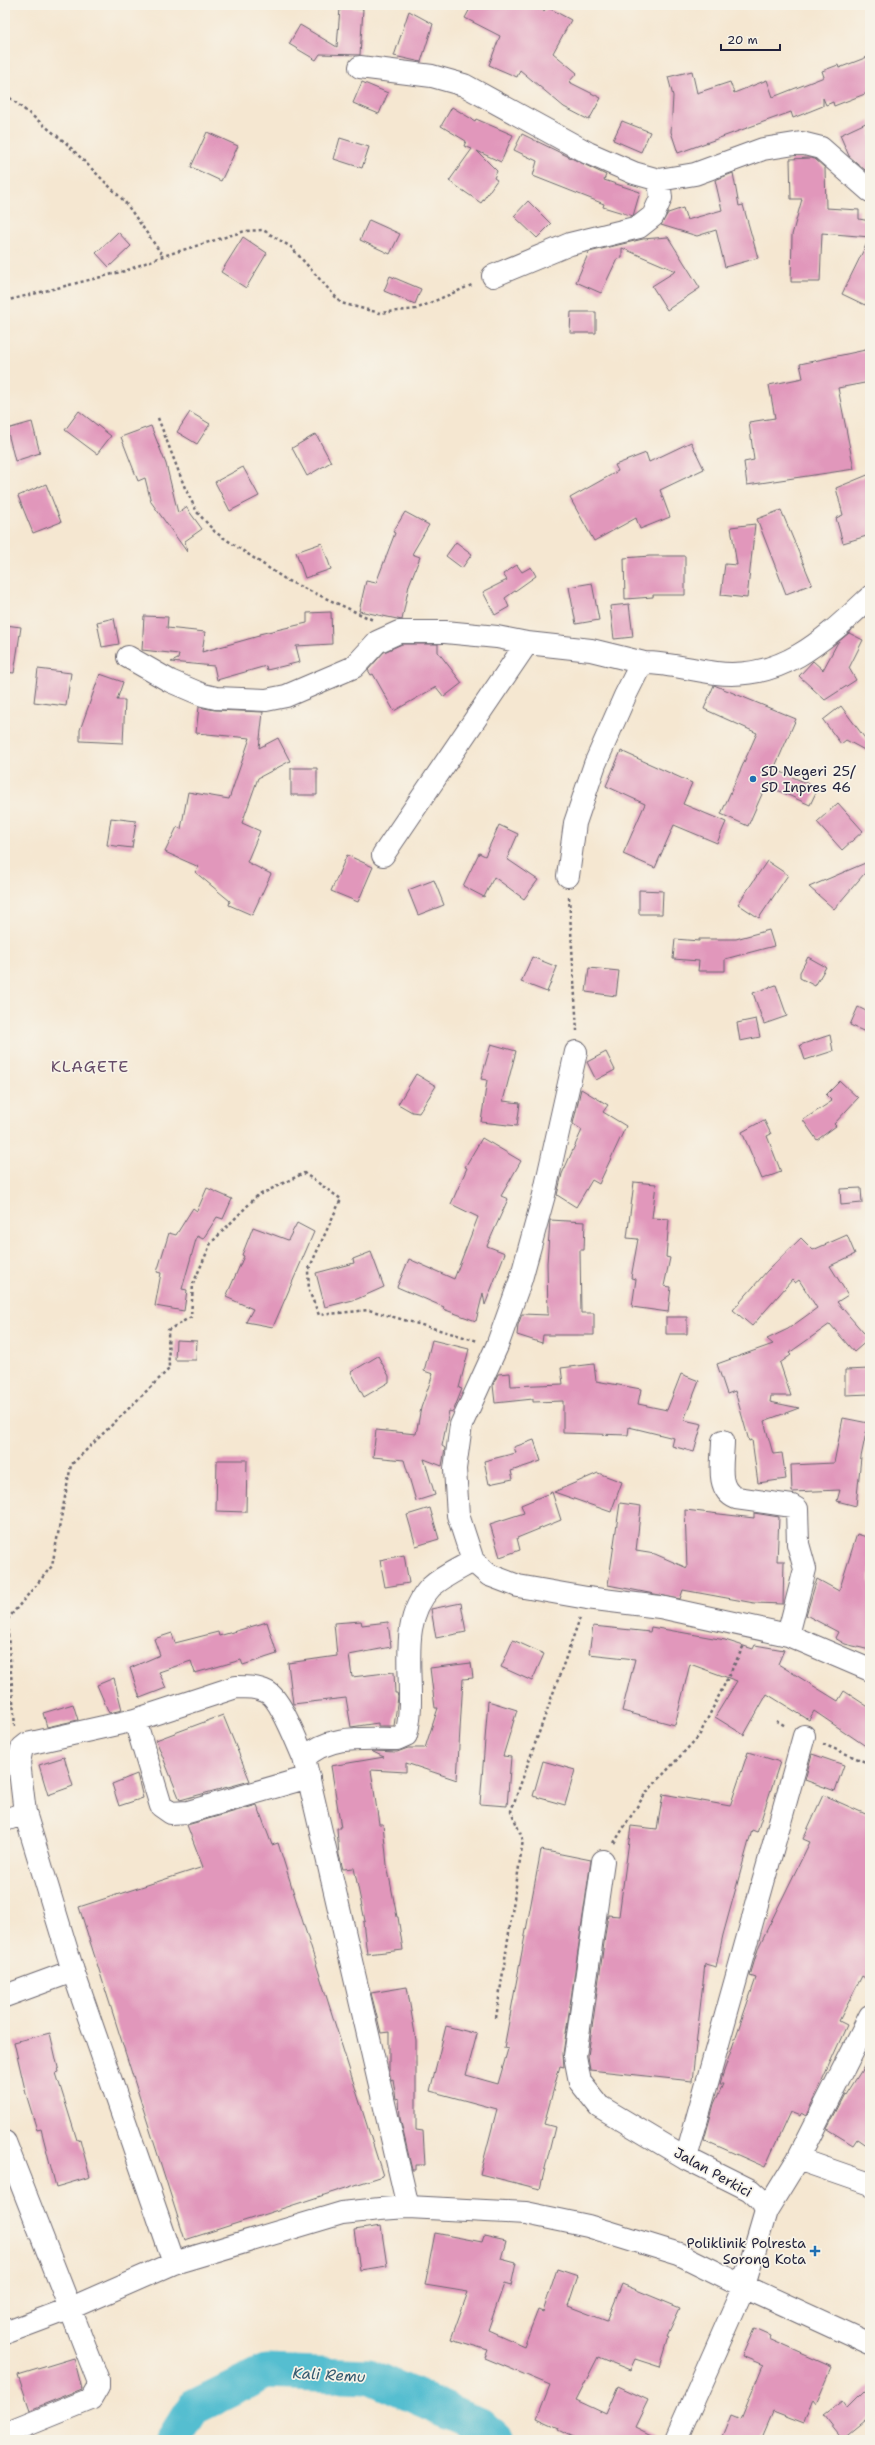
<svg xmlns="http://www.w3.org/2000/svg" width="875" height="2445" viewBox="0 0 875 2445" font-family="'Shantell Sans',sans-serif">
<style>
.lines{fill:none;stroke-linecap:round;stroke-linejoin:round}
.river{stroke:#54bed0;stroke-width:35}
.building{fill:#e197bb}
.minor-casing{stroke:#6c6770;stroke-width:24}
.path{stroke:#6c6770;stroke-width:2.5;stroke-dasharray:3 3;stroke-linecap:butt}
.minor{stroke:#fff;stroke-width:22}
.poi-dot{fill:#1f6fb2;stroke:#f7f3e8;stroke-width:1.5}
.labels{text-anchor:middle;stroke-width:3.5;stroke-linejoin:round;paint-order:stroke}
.poi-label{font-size:14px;fill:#22223b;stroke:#f7f3e8;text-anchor:start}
.street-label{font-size:14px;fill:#22223b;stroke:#f7f3e8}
.water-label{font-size:15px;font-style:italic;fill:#34596f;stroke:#f7f3e8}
.quarter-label{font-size:16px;letter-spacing:1px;fill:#654b68;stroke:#f7f3e8}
</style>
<rect width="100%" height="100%" fill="#f7f3e8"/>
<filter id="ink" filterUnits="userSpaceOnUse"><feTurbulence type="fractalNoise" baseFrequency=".025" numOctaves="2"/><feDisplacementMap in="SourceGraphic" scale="8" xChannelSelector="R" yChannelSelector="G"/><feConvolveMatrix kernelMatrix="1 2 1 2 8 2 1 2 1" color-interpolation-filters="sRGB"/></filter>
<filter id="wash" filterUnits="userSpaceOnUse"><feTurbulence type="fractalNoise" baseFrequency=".012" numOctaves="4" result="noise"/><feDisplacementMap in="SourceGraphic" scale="16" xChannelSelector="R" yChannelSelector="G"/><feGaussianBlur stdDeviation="0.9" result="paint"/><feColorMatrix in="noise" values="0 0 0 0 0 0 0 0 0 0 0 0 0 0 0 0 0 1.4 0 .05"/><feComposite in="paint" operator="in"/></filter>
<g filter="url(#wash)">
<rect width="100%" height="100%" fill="#f5e7d1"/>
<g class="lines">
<path class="river" d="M173 2440 193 2408 266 2372 369 2376 480 2425 496 2440"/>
</g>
<g id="blocks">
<path class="building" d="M472 5H533L544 11 547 7 571 20 553 53 577 73 569 82 601 98 589 120 564 107 520 70 517 77 489 65 500 36 465 18Z
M340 8 363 9 360 55 320 54 316 60 289 44 300 25 337 47Z
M409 11 433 24 421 62 394 56Z
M870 56V92L834 106 833 102 826 105 823 98V106L793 118 791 112 678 153 671 132 673 96 668 77 692 71 697 93 730 82 734 93 767 80 773 97 824 77 822 71 838 65 839 68Z
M362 82 388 93 379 114 353 103Z
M452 107 475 121 476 119 513 135 501 162 477 151 497 171 494 178 497 180 481 203 449 181 472 149 464 146 466 141 441 126Z
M622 121 650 132 641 152 613 140Z
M870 121V168L865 170 849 156 840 135Z
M207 132 238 146 221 181 191 167Z
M522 134 606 175 604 180 640 192 633 216 603 207 604 204 533 176 537 161 514 150Z
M340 138 369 147 362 168 334 159Z
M810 158 815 159 825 168 826 208 859 210V219L870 221V296L865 305 842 294 870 237 822 233 820 282H791L792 235 802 199H791L790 159Z
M733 173 739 206 743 205 758 258 725 267 716 230 697 236 661 225 668 213 683 208 687 220 722 210 715 180Z
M528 201 551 224 537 238 514 216Z
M369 220 400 234 390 254 360 240Z
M118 232 131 246 109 267 96 253Z
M243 237 267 253 246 288 221 272Z
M668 237 700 288 667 310 652 286 676 271 622 248V258L617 259 601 293 576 282 589 252 643 239Z
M390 276 421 289 415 304 384 291Z
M571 312H596V333H570Z
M870 349V382L838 388 854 469 747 485 744 462 754 460 749 422 775 418 769 385 803 378 800 364Z
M79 411 111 436 97 454 65 430Z
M190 412 210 424 197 444 177 432Z
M32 422 40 453 15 461 7 429Z
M151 426 166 464 178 513 186 507 202 529 185 541 187 552 151 502 145 478 138 481 121 437Z
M316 434 331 462 307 476 292 448Z
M691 442 704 469 660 490 670 517 640 529 636 518 594 541 570 498 618 471 615 465 646 453 649 462Z
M243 467 259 496 230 511 215 482Z
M870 474V535L843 543 836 518 843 515 836 488Z
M46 484 61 522 33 533 18 496Z
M781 510 812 584 786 594 757 519Z
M405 512 429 525 412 554 420 557 409 585 402 620 359 611 366 581 376 583 395 533 393 532Z
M755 524 747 598 721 595 725 564 737 565 731 527Z
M456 542 472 554 462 568 446 556Z
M322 543 331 569 305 578 296 552Z
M650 556H685V595H653V597L625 599 624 558Z
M517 565 522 572 531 567 536 576 505 598 509 607 495 615 483 592 507 580 503 574Z
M592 583 599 620 576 624 569 587Z
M629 604 633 637 614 639 610 606Z
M331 612 332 644 296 646 300 662 267 670 266 666 217 680 214 666 171 662 178 659 179 654 142 650 144 616 168 617 167 628 205 632 202 652 259 636V634L307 623V613Z
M114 618 119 644 102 647 97 622Z
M5 625 21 627 14 673 5 672Z
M849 633 863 640 849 668 856 680 825 700 799 676 813 661 823 670 838 642Z
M402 644H438V652L462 683 444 697 436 687 394 711 373 674 371 675 368 670 384 652Z
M38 669 71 673 66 706 34 702Z
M100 674 123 682 117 700H125L123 743 80 741V730Z
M714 685 796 719 774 769 818 788 810 805 766 785 748 826 721 814 757 733 704 709Z
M841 706 870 745V753L846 740 841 744 823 720Z
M199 707 215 710 263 712 259 748 278 738 290 761 258 778 242 823 260 831 247 862 271 874 252 915 229 905 230 901 195 872 199 867 165 852 177 827 181 829 188 792 229 799 250 738 196 733Z
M621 751 692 783 683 804 726 822 717 843 674 825 655 868 623 854 645 804 606 786Z
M291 768H317V795H291Z
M838 803 863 831 842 850 817 822Z
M111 818 136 821 132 848 107 845Z
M499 825 518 834 507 859 538 880 524 899 494 877 484 897 463 886 479 853 485 856Z
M347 855 373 867 358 902 331 891Z
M767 861 788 875 759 918 738 904Z
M870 861V867L834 909 809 887Z
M434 880 444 905 418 915 408 890Z
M639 890 663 891 662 914H639Z
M769 930 774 946 725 959V971H698L699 961 673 959 675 939 699 941V939H736Z
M532 957 557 967 547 992 521 982Z
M808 957 826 967 815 986 800 978V972Z
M589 968 619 971 616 996 586 992Z
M776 985 787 1016 764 1024 753 993Z
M858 1007 870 1013V1034L850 1025Z
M756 1019 760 1037 740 1041 737 1023Z
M830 1035 833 1051 805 1060 800 1045Z
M491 1044 516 1051 503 1101 520 1103 517 1126 481 1122 487 1080 481 1079Z
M606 1052 615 1070 596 1080 587 1062Z
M416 1074 436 1086 419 1113 412 1112 398 1104Z
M840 1081 858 1098 834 1124 836 1126 817 1140 803 1120 832 1101 826 1095Z
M581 1089 608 1105 603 1112 626 1126 599 1184 592 1180 576 1207 557 1195 562 1174 582 1130 573 1124Z
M764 1120 771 1134 767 1136 781 1172 762 1179 742 1132Z
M482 1138 521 1161 501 1196 508 1199 487 1246 505 1253 485 1305 483 1293 476 1321 443 1309 444 1307 397 1287 409 1259 454 1279 478 1217 451 1204 467 1168 465 1167Z
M634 1182 656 1184 652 1218 669 1219 666 1257 670 1258 664 1286 671 1287 668 1312 632 1307 636 1279 631 1278 638 1239 627 1238Z
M207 1188 232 1199 223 1219 217 1217 203 1239 197 1236 182 1289 187 1290 184 1311 155 1306 161 1273 157 1272 169 1233 176 1235 193 1208 197 1211Z
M861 1188 862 1203 841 1205 840 1189Z
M550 1220 585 1222 584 1250H580L581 1313H594V1335H543L542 1343 517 1335 518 1325 522 1314 548 1315 547 1263Z
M297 1223 314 1232 273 1327 246 1322 253 1309 226 1297 244 1256 242 1255 253 1227 288 1240Z
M847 1235 855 1254 830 1266 848 1295 837 1302 869 1339 854 1352 830 1324 789 1353 791 1355 780 1363 791 1396H771L770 1402 799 1408 764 1421 773 1454 782 1453 786 1479 758 1483 752 1440 749 1441 735 1391 727 1394 717 1364 773 1344 767 1339 788 1329 817 1308 799 1280 795 1283 792 1280 752 1326 733 1310 767 1271 801 1238 813 1250Z
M371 1252 384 1287 357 1299 325 1307 316 1273 354 1263 353 1259Z
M666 1317H687V1334H666Z
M176 1340 197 1341 196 1360H175Z
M432 1340 469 1349 459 1388 462 1389 453 1412 449 1411 442 1446 445 1448 442 1466 424 1459 435 1495 416 1501 404 1460 373 1457 376 1430 416 1434 421 1408 433 1374 424 1371Z
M378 1356 389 1376V1382L364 1397 351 1372Z
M594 1364 596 1381 641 1389 638 1404 667 1410 681 1374 699 1381 684 1420 702 1424 694 1452 672 1446 674 1438 629 1427 628 1435 563 1433V1401L533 1402V1399L495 1403 493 1385 498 1374 510 1373 511 1386 563 1384 561 1368Z
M870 1369V1394L845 1395V1370Z
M843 1418 868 1423 861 1457 856 1506 837 1501 840 1490 792 1492 791 1465 834 1463Z
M534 1440 541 1461 511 1471 513 1479 489 1484 484 1461 516 1453 514 1447Z
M217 1460H247L246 1512 216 1511Z
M598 1473 622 1482 611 1512 554 1492Z
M552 1492 561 1520 517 1538 520 1550 500 1557 490 1524 524 1513 521 1505Z
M620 1503 641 1506 636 1551 655 1554 687 1568 685 1510 754 1518V1513L779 1517 777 1561H784L783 1604 754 1603 683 1590 680 1599 608 1585Z
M430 1508 439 1539 416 1546 407 1515Z
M857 1534 870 1538V1650L845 1644 835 1638 838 1632 806 1615 817 1579 839 1591Z
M404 1555 409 1583 385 1587 380 1560Z
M461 1603 466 1632 436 1638 431 1609Z
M361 1621 362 1625 388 1622 391 1647 349 1655 352 1677 394 1672 395 1693H397L398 1697 394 1726H378V1723L351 1727 346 1698 293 1704 288 1663 337 1656 334 1623Z
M267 1622 277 1654 243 1665 241 1660 195 1673 191 1661 159 1672 166 1688 140 1698 130 1668 160 1655 154 1639 172 1633 175 1643 218 1632 219 1636Z
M593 1626 650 1632 651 1627 725 1640 753 1649 755 1645 784 1650 778 1664 838 1701 844 1691 870 1708V1749L814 1711 809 1720 767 1694 744 1735 715 1717 737 1681 690 1664 675 1725 622 1711 635 1659 589 1654Z
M513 1640 544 1654 532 1681 501 1667Z
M471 1663 473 1678 463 1679 457 1780 406 1763V1772L371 1770 379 1824H383L387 1865 397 1917H398L403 1950 367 1954 363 1922 365 1921 354 1868 343 1869 339 1855 337 1828H341L331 1766 384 1757 371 1751 397 1752 408 1748H425L438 1708H435L430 1668Z
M114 1678 122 1710 109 1713 97 1685Z
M488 1701 517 1710 503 1756 511 1757 507 1806 480 1804Z
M73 1704 78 1720 47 1727 43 1713Z
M223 1715 250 1781 180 1800 156 1740Z
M748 1752 780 1762 757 1832 752 1830 723 1935 716 1967 705 1964 692 2081 590 2070 588 2056 608 1915 619 1916 631 1826 657 1829 663 1794 730 1806Z
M812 1754 844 1765 835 1791 805 1780Z
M64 1757 73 1786 48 1795 39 1765Z
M543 1761 575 1770 565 1805 533 1796Z
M137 1774 143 1798 119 1806 112 1784Z
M823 1795 870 1816V1981L862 1976 839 2021 847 2025 806 2116 801 2113 800 2116 790 2112 765 2167 704 2140 714 2104 723 2084H720L722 2077 756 1978 750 1976 759 1946 810 1842 803 1839Z
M257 1805 272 1845 278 1843 383 2176 185 2240 79 1907 203 1867 187 1825Z
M541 1850 591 1860 563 2054 564 2067 560 2066 544 2124 555 2127 540 2189 480 2174 497 2109 430 2091 446 2026 477 2034 466 2075 498 2084 508 2049 504 2048Z
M407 1987 416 2040V2130L423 2131 425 2165H416V2170H412L400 2118 399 2098 396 2099 393 2079 391 2080 389 2071V2032L381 2033 371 1993Z
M50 2033 59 2072 56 2073 77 2140 80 2139 90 2177 56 2187 41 2129 37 2130 26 2094 14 2042Z
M870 2057V2148L857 2139 853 2145 827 2129 845 2094 846 2095Z
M381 2226 387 2266 360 2270 354 2230Z
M435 2233 482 2242 484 2236 506 2241 501 2259 516 2263 511 2286 504 2284 488 2330 524 2346 538 2310 543 2312 557 2269 578 2276 568 2306 607 2321 622 2284 680 2308 667 2336 669 2337 660 2367 635 2359 630 2370 598 2357 576 2400 606 2414 618 2386 648 2400 635 2427 661 2440H579L558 2430 559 2428 537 2418 550 2385 485 2358 488 2350 451 2339 468 2292 425 2285Z
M754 2329 770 2336 769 2339 832 2367 816 2404 813 2400 804 2424 773 2412 761 2440H721L731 2415 741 2419 763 2365 742 2356Z
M74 2358 82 2389 30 2410 18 2375Z
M870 2385V2417L843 2439 824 2415 842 2401 847 2408Z"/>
</g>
</g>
<g filter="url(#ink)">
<use href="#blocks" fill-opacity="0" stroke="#6c6770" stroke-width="1"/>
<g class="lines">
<defs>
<path id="minor" d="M360 67 432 76 464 85 588 153 634 173 659 180 695 174 763 149 801 143 821 148 870 191
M493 276 570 244 639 227 653 216 661 198 659 180
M128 657 170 681 203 695 216 698 266 700 286 696 354 667 377 642 399 632H445L497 637 527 643 591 650 644 663
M383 855 527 643
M568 876 575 823 595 764 625 696 638 670 644 663C668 663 692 670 716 673 783 681 825 639 870 597
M576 1052 544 1195 521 1279 497 1346 461 1425 455 1469 458 1515 473 1561 489 1575 518 1586 587 1598 660 1607 788 1635 870 1670
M723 1441C723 1460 715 1489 736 1498L792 1506 797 1509 798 1544 805 1569 788 1635
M135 1720 161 1806 171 1813 188 1812 309 1777
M304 1758C330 1734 364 1739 397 1739L406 1735C419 1688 393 1626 431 1587 443 1576 459 1569 473 1561
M5 1820 25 1813
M603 1861 575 2056 580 2082 599 2106 686 2158 750 2190 761 2200 766 2211 744 2286 870 2344
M5 1996 73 1971
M5 2142 98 2380V2387L91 2399 5 2434
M686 2158 804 1736
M798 2159 870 2184
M766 2211 798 2159 870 2016
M174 2263 73 1971 25 1813 19 1762 22 1748 27 1744 135 1720 236 1687C247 1687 257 1687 267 1692 281 1699 297 1743 304 1758L408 2207
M5 2333 69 2309 174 2263 342 2213 380 2209 408 2207 526 2213 588 2226 679 2254 744 2286 676 2440"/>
</defs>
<use href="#minor" class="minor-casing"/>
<path class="path" d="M5 94 66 143 125 202 163 256
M5 301 125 271 163 256 245 231 263 230 291 247 341 303 380 313 416 309 474 284
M158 418 185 488 197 512 215 532 288 581 373 620
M569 897 577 1031
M776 1721 786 1726
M15 1727 7 1620 52 1566 71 1465 169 1369 168 1330 191 1317 193 1284 211 1243 257 1196 304 1173 341 1199 308 1271 309 1291 319 1315 369 1310 478 1341
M823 1744 870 1764
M614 1843 645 1794 699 1736 744 1645
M496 2018 523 1840 511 1811 580 1618"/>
<use href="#minor" class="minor"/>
</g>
</g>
<g class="poi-dot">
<circle cx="753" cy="779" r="4"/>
<path d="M813 2245h4v4h4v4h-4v4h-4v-4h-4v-4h4z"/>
</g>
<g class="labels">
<g class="poi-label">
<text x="761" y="776">SD Negeri 25/<tspan x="761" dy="16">SD Inpres 46</tspan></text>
<text x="806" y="2248" text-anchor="end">Poliklinik Polresta<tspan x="806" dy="16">Sorong Kota</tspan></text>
</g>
<g class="street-label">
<text transform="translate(713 2172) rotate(29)" y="5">Jalan Perkici</text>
</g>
<g class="water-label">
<text transform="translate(329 2375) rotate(3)" y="5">Kali Remu</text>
</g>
<g class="quarter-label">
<text x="90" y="1072">KLAGETE</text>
</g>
</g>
<rect width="875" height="2445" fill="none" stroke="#f7f3e8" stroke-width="20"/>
<path d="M721 44v6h59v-6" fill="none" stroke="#22223b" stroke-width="2"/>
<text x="727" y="44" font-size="12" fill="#22223b" stroke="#f7f3e8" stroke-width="3" paint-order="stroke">20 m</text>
</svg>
